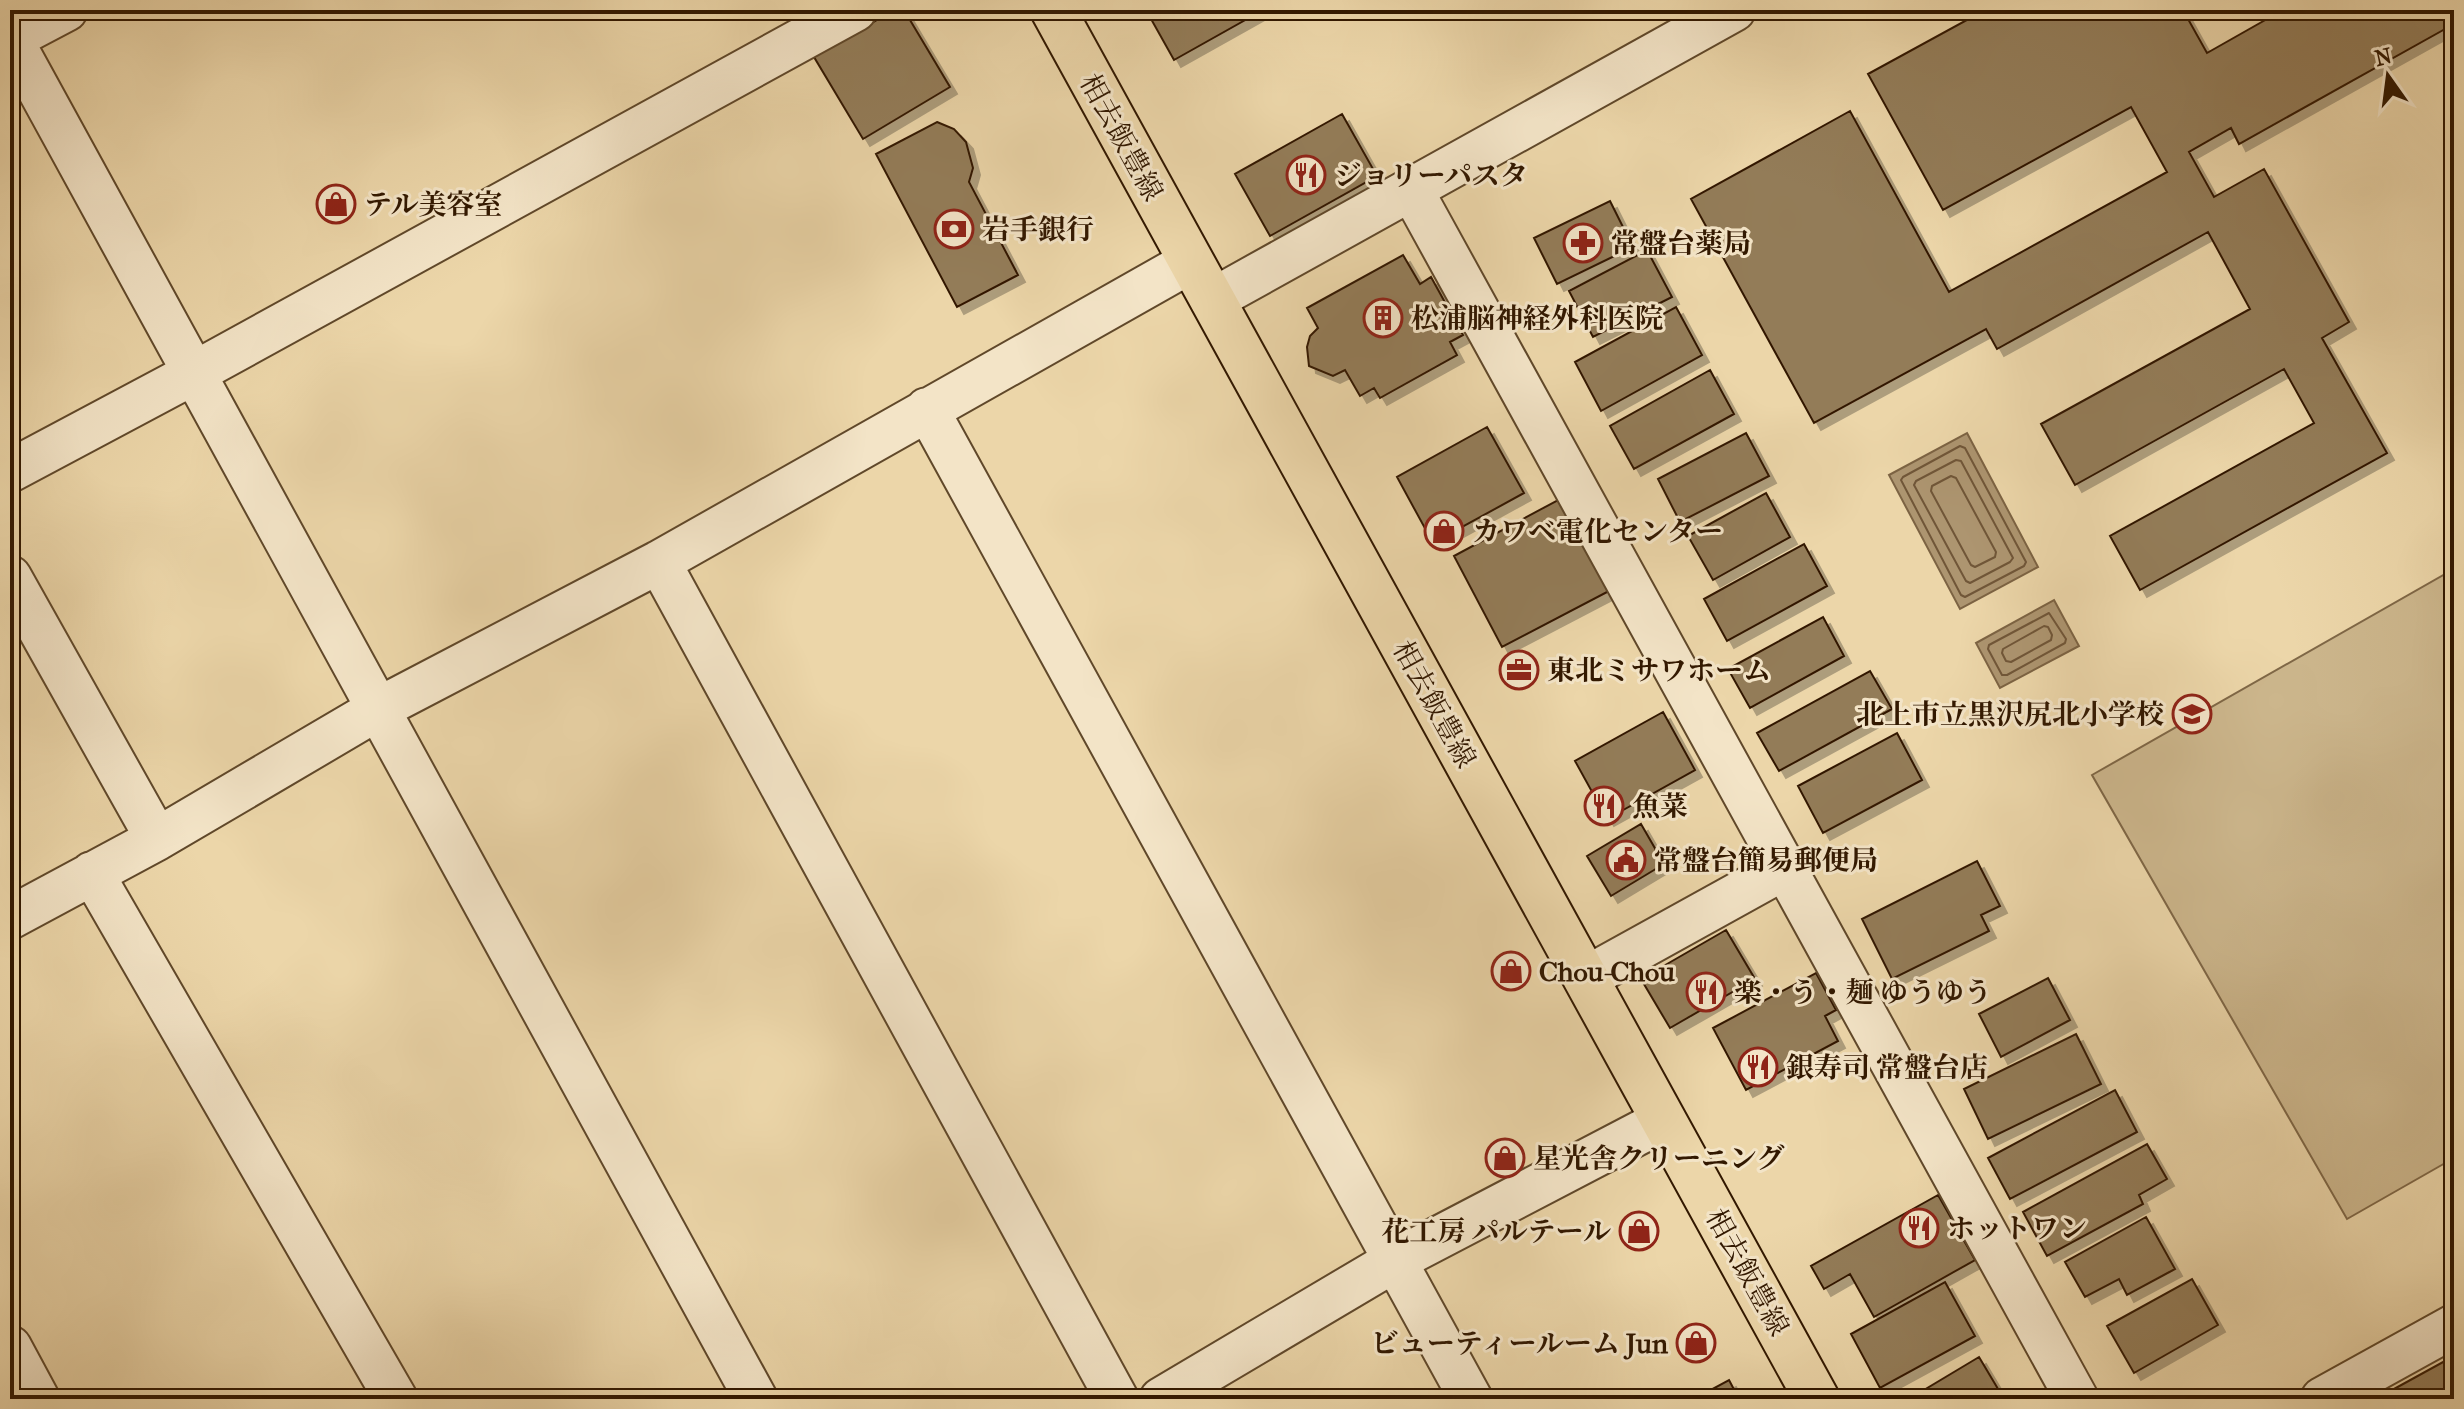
<svg xmlns="http://www.w3.org/2000/svg" width="2464" height="1409" viewBox="0 0 2464 1409" font-family="'IM FELL French Canon','Noto Serif JP',serif">
<style>
.green{fill:#ccb68c;stroke:#7f6746;stroke-width:2}
.water{fill:#ad9570;stroke:#7c6343;stroke-width:2}
.lines{fill:none;stroke-linecap:round;stroke-linejoin:round}
.shore{stroke:#705638;stroke-width:2}
.building{fill:#937b58;stroke:#321800;stroke-width:2;filter:url(#shadow)}
.minor-casing{stroke:#60482a;stroke-width:46}
.major-casing{stroke:#321800;stroke-width:48}
.minor{stroke:#f3e4c7;stroke-width:42}
.major{stroke:#ecd6a9;stroke-width:44}
.labels{text-anchor:middle;stroke-width:6;stroke-linejoin:round;paint-order:stroke}
.street-label{font-size:28px;fill:#321800;stroke:#f3e4c7}
.poi-label{font-size:28px;font-weight:bold;fill:#321800;stroke:#f3e4c7;text-anchor:start}
</style>
<defs>
<filter id="shadow"><feDropShadow dx="7" dy="7" stdDeviation="0" flood-color="#0004"/></filter>
</defs>
<rect width="100%" height="100%" fill="#ecd6a9"/>
<filter id="stains"><feTurbulence type="fractalNoise" baseFrequency=".0025" numOctaves="4"/><feColorMatrix values="0 0 0 0 .2 0 0 0 0 .09 0 0 0 0 .02 0 0 0 .5 -.17"/></filter>
<radialGradient id="worn" r=".72"><stop offset=".6" stop-color="#630" stop-opacity="0"/><stop offset="1" stop-color="#630" stop-opacity=".3"/></radialGradient>
<path class="green" d="M2454 569V1158L2347 1219 2092 775Z"/>
<path class="water" d="M1967 433 2038 567 1960 609 1889 475Z
M2054 600 2079 646 2000 688 1976 643Z"/>
<g class="lines">
<path class="shore" d="M1960 446 1965 448 2026 562 2024 566 1965 597 1961 595 1901 480 1903 477Z
M1956 460 1961 461 2013 558 2010 562 1970 583 1966 581 1914 485 1916 481Z
M1951 476 1956 478 1996 552 1995 557 1975 567 1971 565 1931 491 1932 486Z
M2049 613 2066 639 2065 643 2007 675H2002L1988 649 1989 645Z
M2044 626 2048 627 2052 635 2051 640 2011 662 2006 661 2002 653 2003 649Z"/>
</g>
<path class="building" d="M894 10H904L950 87 863 139 814 57Z
M1146 10H1263L1174 60Z
M1985 10H2183L2207 53 2283 10H2454V24L2239 144 2231 128 2189 152 2214 197 2264 169 2349 322 2322 338 2387 453 2140 590 2110 536 2314 423 2284 369 2075 485 2041 424 2250 309 2208 232 1997 349 1986 329 1814 423 1691 199 1850 111 1949 292 2167 172 2131 107 1943 210 1868 74Z
M1342 114 1377 176 1270 236 1235 174Z
M937 122 954 129 966 142 973 168 969 182 1018 275 957 307 876 154Z
M1610 201 1633 247 1557 284 1534 238Z
M1647 250 1672 297 1593 337 1569 291Z
M1403 255 1420 284 1431 277 1463 335 1450 342 1457 355 1380 398 1374 388 1360 396 1345 370 1333 376 1309 366 1307 347 1310 336 1318 328 1307 308Z
M1676 307 1702 355 1601 411 1575 362Z
M1710 370 1734 414 1634 469 1610 426Z
M1487 427 1524 493 1433 543 1397 477Z
M1746 433 1769 476 1680 522 1658 479Z
M1766 493 1790 537 1713 580 1688 536Z
M1560 499 1609 591 1502 647 1454 556Z
M1804 544 1827 586 1727 641 1704 599Z
M1823 617 1844 656 1750 708 1728 669Z
M1870 671 1892 709 1779 771 1757 733Z
M1663 712 1695 770 1607 819 1575 761Z
M1897 733 1922 780 1823 833 1798 786Z
M1641 824 1664 864 1611 896 1587 856Z
M1977 861 2000 906 1981 915 1989 931 1892 979 1862 919Z
M1726 930 1755 979 1670 1028 1641 979Z
M1816 973 1836 1010 1825 1016 1838 1041 1746 1090 1713 1028Z
M2048 978 2070 1020 2001 1057 1979 1014Z
M2076 1034 2101 1084 1988 1139 1964 1089Z
M2115 1090 2137 1132 2010 1199 1988 1158Z
M2147 1144 2167 1179 2139 1195 2143 1204 2047 1256 2023 1212Z
M1938 1195 1975 1260 1874 1317 1850 1274 1824 1289 1811 1266Z
M2146 1217 2175 1269 2127 1295 2119 1279 2085 1297 2065 1262Z
M2192 1279 2218 1325 2134 1373 2107 1326Z
M1945 1282 1975 1336 1880 1388 1851 1334Z
M2454 1356V1399H2400L2394 1389Z
M1979 1357 2004 1399H1909Z
M1729 1380 1739 1399H1694Z"/>
<g class="lines">
<defs>
<path id="minor" d="M10 37 756 1399
M11 39 66 10
M1411 189 2077 1399
M1212 300 1734 10
M927 409 1471 1399
M10 471 194 373 855 10
M659 562 1117 1399
M10 577 157 839
M92 873 396 1399
M10 918 157 839 378 709 659 562 1190 262
M1586 978 1785 868
M10 1347 38 1399
M1161 1399 1394 1261 1664 1120
M2322 1399 2454 1326"/>
<path id="major" d="M1053 10 1817 1399"/>
</defs>
<use href="#minor" class="minor-casing"/>
<use href="#major" class="major-casing"/>
<use href="#minor" class="minor"/>
<use href="#major" class="major"/>
</g>
<defs>
<symbol id="restaurant-ring" viewBox="-11 -11 22 22"><circle r="9.5" fill="#f3e4c7" stroke="#8f2418" stroke-width="1.5"/><path d="M-5-6h1v4h1v-4h1v4h1v-4h1v5L-1.5 .5V6h-2V.5L-5-1ZM5-6V6H3V1.5H1.5Q1.5-4 5-6Z" fill="#8f2418"/></symbol>
<symbol id="shop-ring" viewBox="-11 -11 22 22"><circle r="9.5" fill="#f3e4c7" stroke="#8f2418" stroke-width="1.5"/><path d="M-5-2.5h2.3a2.7 3.5 0 0 1 5.4 0H5L5.5 6h-11ZM-1.5-2.5h3a1.5 2.3 0 0 0-3 0Z" fill="#8f2418"/></symbol>
<symbol id="bank-ring" viewBox="-11 -11 22 22"><circle r="9.5" fill="#f3e4c7" stroke="#8f2418" stroke-width="1.5"/><path d="M-6-4H6V4H-6ZM0-2.3a2.3 2.3 0 1 0 0 4.6a2.3 2.3 0 1 0 0-4.6Z" fill="#8f2418"/></symbol>
<symbol id="pharmacy-ring" viewBox="-11 -11 22 22"><circle r="9.5" fill="#f3e4c7" stroke="#8f2418" stroke-width="1.5"/><path d="M-2-6h4v4h4v4h-4v4h-4v-4h-4v-4h4Z" fill="#8f2418"/></symbol>
<symbol id="building-ring" viewBox="-11 -11 22 22"><circle r="9.5" fill="#f3e4c7" stroke="#8f2418" stroke-width="1.5"/><path d="M-4-6H4V6H1V3H-1V6H-4ZM-2.5-4.3h1.7v1.8h-1.7ZM.8-4.3h1.7v1.8H.8ZM-2.5-1h1.7V.8h-1.7ZM.8-1h1.7V.8H.8Z" fill="#8f2418"/></symbol>
<symbol id="office-ring" viewBox="-11 -11 22 22"><circle r="9.5" fill="#f3e4c7" stroke="#8f2418" stroke-width="1.5"/><path d="M-6-3h4V-5.5h4V-3h4V5H-6ZM-1-4.5V-3h2v-1.5ZM-6 0V1H6V0Z" fill="#8f2418"/></symbol>
<symbol id="school-ring" viewBox="-11 -11 22 22"><circle r="9.5" fill="#f3e4c7" stroke="#8f2418" stroke-width="1.5"/><path d="M0-5L7-2L0 1L-7-2ZM-4 1L0 2.5L4 1V4Q0 6-4 4Z" fill="#8f2418"/></symbol>
<symbol id="civic-ring" viewBox="-11 -11 22 22"><circle r="9.5" fill="#f3e4c7" stroke="#8f2418" stroke-width="1.5"/><path d="M-.6-6.5H3V-4.5H.6V-3L4-1V1h2V6H-6V1h2V-1L-.6-3ZM-1.2 2.5V6h2.4V2.5Z" fill="#8f2418"/></symbol>
</defs>
<g fill-rule="evenodd">
<use href="#restaurant-ring" x="1284" y="153" width="44" height="44"/>
<use href="#shop-ring" x="314" y="182" width="44" height="44"/>
<use href="#bank-ring" x="932" y="207" width="44" height="44"/>
<use href="#pharmacy-ring" x="1561" y="221" width="44" height="44"/>
<use href="#building-ring" x="1361" y="296" width="44" height="44"/>
<use href="#shop-ring" x="1422" y="509" width="44" height="44"/>
<use href="#office-ring" x="1497" y="648" width="44" height="44"/>
<use href="#school-ring" x="2170" y="692" width="44" height="44"/>
<use href="#restaurant-ring" x="1582" y="784" width="44" height="44"/>
<use href="#civic-ring" x="1604" y="838" width="44" height="44"/>
<use href="#shop-ring" x="1489" y="949" width="44" height="44"/>
<use href="#restaurant-ring" x="1684" y="970" width="44" height="44"/>
<use href="#restaurant-ring" x="1736" y="1045" width="44" height="44"/>
<use href="#shop-ring" x="1483" y="1136" width="44" height="44"/>
<use href="#restaurant-ring" x="1897" y="1206" width="44" height="44"/>
<use href="#shop-ring" x="1617" y="1209" width="44" height="44"/>
<use href="#shop-ring" x="1674" y="1321" width="44" height="44"/>
</g>
<g class="labels">
<g class="street-label">
<text transform="translate(1122 137) rotate(61)" y="10">相去飯豊線</text>
<text transform="translate(1435 704) rotate(61)" y="10">相去飯豊線</text>
<text transform="translate(1748 1272) rotate(61)" y="10">相去飯豊線</text>
</g>
<g class="poi-label">
<text x="1334" y="185">ジョリーパスタ</text>
<text x="364" y="214">テル美容室</text>
<text x="982" y="239">岩手銀行</text>
<text x="1611" y="253">常盤台薬局</text>
<text x="1411" y="328">松浦脳神経外科医院</text>
<text x="1472" y="541">カワベ電化センター</text>
<text x="1547" y="680">東北ミサワホーム</text>
<text x="2164" y="724" text-anchor="end">北上市立黒沢尻北小学校</text>
<text x="1632" y="816">魚菜</text>
<text x="1654" y="870">常盤台簡易郵便局</text>
<text x="1539" y="981">Chou-Chou</text>
<text x="1734" y="1002">楽・う・麺 ゆうゆう</text>
<text x="1786" y="1077">銀寿司 常盤台店</text>
<text x="1533" y="1168">星光舎クリーニング</text>
<text x="1947" y="1238">ホットワン</text>
<text x="1611" y="1241" text-anchor="end">花工房 パルテール</text>
<text x="1668" y="1353" text-anchor="end">ビューティールーム Jun</text>
</g>
</g>
<rect width="2464" height="1409" fill="none" stroke="#ecd6a9" stroke-width="40"/>
<rect x="12" y="12" width="2440" height="1385" fill="none" stroke="#321800" stroke-width="4"/>
<rect x="20" y="20" width="2424" height="1369" fill="none" stroke="#321800" stroke-width="2"/>
<g transform="translate(2388 76) rotate(346)" stroke="#f3e4c7" stroke-width="6" paint-order="stroke">
<path d="M0-6L14 30L0 20L-14 30Z" fill="#321800"/>
<text y="-12" font-size="22" font-weight="bold" text-anchor="middle" fill="#321800">N</text>
</g>
<rect width="100%" height="100%" filter="url(#stains)"/>
<rect width="100%" height="100%" fill="url(#worn)"/>
</svg>
